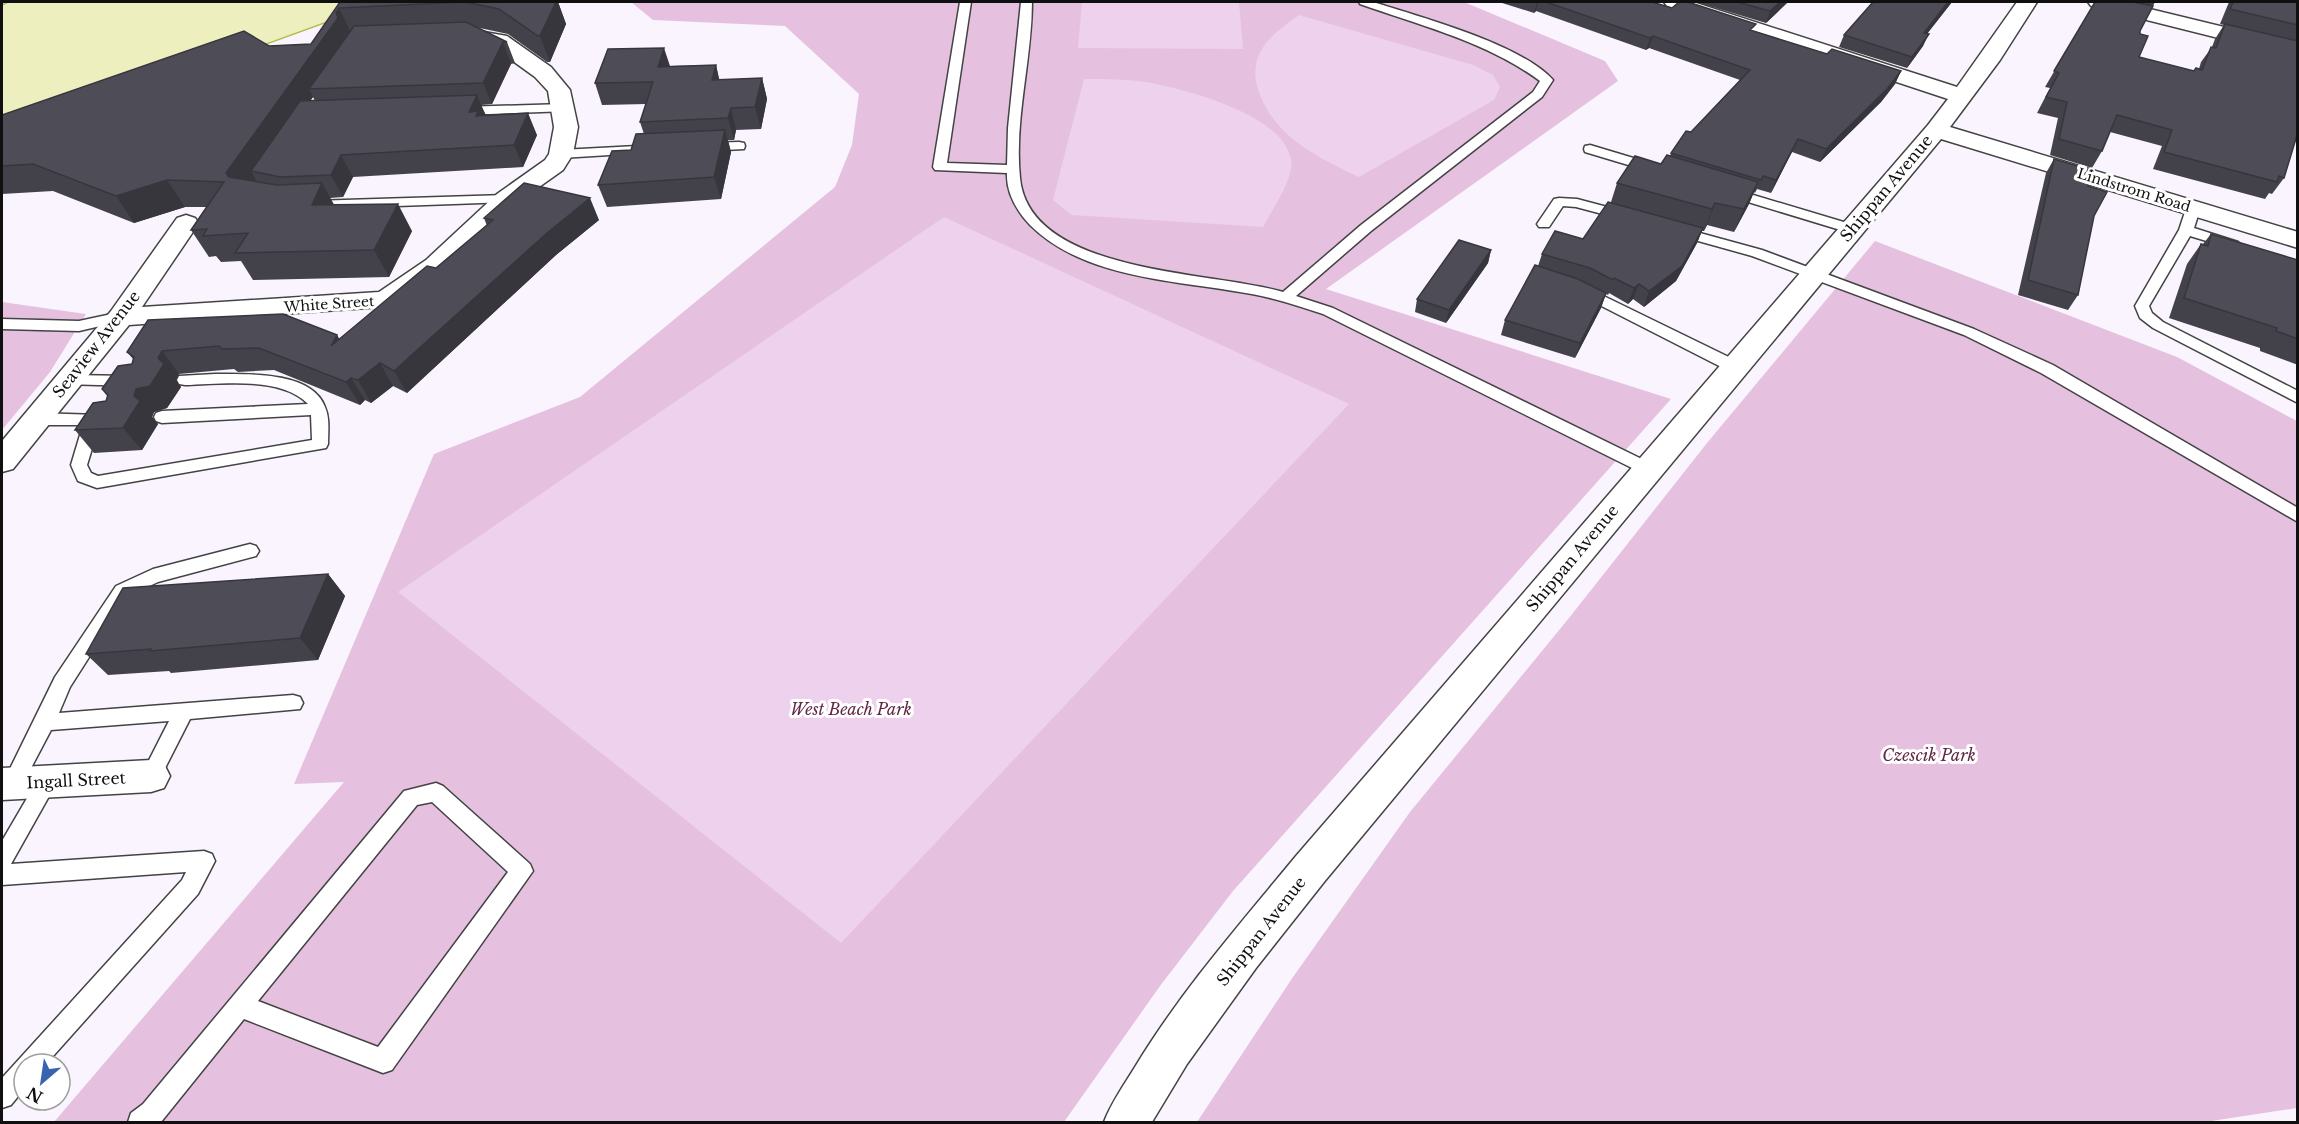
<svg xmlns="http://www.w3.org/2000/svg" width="2299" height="1124" viewBox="0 0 2299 1124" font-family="'Libre Baskerville',serif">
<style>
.green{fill:#e5c1df}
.pitch{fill:#edd1ed}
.water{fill:#edefbe;stroke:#b5bd4e;stroke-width:1.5}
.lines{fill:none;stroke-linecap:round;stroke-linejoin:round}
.service-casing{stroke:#434343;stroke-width:3}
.minor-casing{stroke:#434343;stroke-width:3}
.service{fill:#fff;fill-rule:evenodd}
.minor{fill:#fff;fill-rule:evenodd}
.wall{fill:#43424b;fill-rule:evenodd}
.shaded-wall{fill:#37363d}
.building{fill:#4e4d57;stroke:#37363d;stroke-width:1.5}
.labels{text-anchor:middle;stroke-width:6;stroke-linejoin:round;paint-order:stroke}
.far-street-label{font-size:14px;fill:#101010;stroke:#fff}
.street-label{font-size:16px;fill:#101010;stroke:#fff}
.park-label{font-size:16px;font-style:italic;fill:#602745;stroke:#fff}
</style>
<rect width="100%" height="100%" fill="#f9f4fe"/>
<path class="green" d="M631 2H1464L1605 61 1618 81 1326 289 1671 399 1233 891 1160 986 1064 1122H54L344 782 294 784 434 454 580 397 835 187 852 145 859 94 785 26 653 20Z
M1875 241 2177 357 2297 421V1108L2205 1122H1197L1293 977 1410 812 1569 618 1707 443Z
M2 302 86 314 50 372 2 430Z"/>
<path class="pitch" d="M1082 2H1239L1243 49 1078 48Z
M1299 15 1473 65 1493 75 1500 87 1494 100 1359 177C1318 157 1273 137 1258 89 1254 77 1254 61 1262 49 1270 35 1286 25 1299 15Z
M1084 79C1106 79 1130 79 1152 83 1190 91 1284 115 1291 160 1294 179 1272 210 1263 227L1072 215 1053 200Z
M944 217 1349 404 841 943 398 592Z"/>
<path class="water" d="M8 2H382L2 140V5Z"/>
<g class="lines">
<defs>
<path id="service" d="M960 2H971L947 163 1007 165 1008 128 1021 2H1032C1032 60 1014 119 1020 178 1029 275 1214 271 1283 292L1361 225 1533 92 1540 81C1487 42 1422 26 1360 4L1359 2H1373C1420 17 1521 44 1553 80L1542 97 1371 231 1296 296 1333 308 1654 465 1656 469 1654 473H1642L1323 314C1304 308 1285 301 1266 297 1190 280 1088 283 1030 225 1017 211 1006 193 1007 173L935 170 933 167Z
M564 104 570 108 568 111 461 115 455 111 461 107Z
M739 142 744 143 745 146 744 149 706 151 700 147 706 143Z
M1590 145 1660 166 1662 169 1655 173 1585 152 1584 149 1585 146Z
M637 146 643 150 642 153 561 158 554 154 561 150Z
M1730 188 1857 226 1859 229 1852 233 1847 232 1725 195 1723 192 1725 189Z
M506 195 513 199 511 202 312 209 305 205 312 201Z
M1559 198 1577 199 1630 213 1632 216 1625 220 1576 207 1563 206 1549 227H1539L1537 224 1554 199Z
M2193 205 2200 209 2194 228 2238 242 2240 245 2233 249 2190 236 2149 306 2152 313 2163 322 2298 391V403L2153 328 2140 318 2135 306 2179 230 2186 209Z
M1678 227 1762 250 1974 329 2053 365 2298 508V522L2041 373 1964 335 1752 256 1673 234 1671 231Z
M1581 285 1741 363 1743 367 1735 372 1729 371 1576 293 1574 290 1576 287Z
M121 312 126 314 129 317 126 320 79 331 2 329V319L79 321Z
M215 374C247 374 312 371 325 407 330 418 328 432 328 444L326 448 97 488 78 481 71 465 83 425H36L30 423 28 419 30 415 36 413 99 415 101 419 87 465 91 473 98 476 312 440 311 415 162 423 156 421 154 417 156 413 162 411 308 404C282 376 221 384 185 385L179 384 177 380 179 376Z
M69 375 133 376 139 377 141 381 139 385 133 386 63 384 61 380 63 376Z
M250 544 256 546 259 551 256 556 158 582 128 596 70 687 59 713 293 695 300 697 303 703 300 709 190 719 158 782 151 785 144 782 141 776 169 721 51 730 20 789 13 792 6 789 3 783 55 677 116 586 153 569Z
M47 773 54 776 57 782 11 864 204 851 212 854 215 861 198 894 46 1064H24V1089L11 1105 2 1108V1078L182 880 186 872 2 885V841L40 776Z
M436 783 443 786 530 864 533 871 392 1070 383 1073 244 1019 161 1122H128L131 1113 143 1104 404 791ZM432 802 508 872 378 1047 258 1001 417 805Z"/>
<path id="minor" d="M1664 2H1693L1957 87 2017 2H2037L2000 60 1950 127 2298 232V248L1941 139 1324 882 1256 968 1187 1064 1152 1122H1104C1111 1103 1124 1085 1135 1067 1181 991 1240 924 1296 856L1928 125 1948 99 1667 6Z
M2088 2H2121L2298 45V58L2091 6Z
M467 29 507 36 551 67 570 90 578 127 573 154 563 170 515 204 444 272 396 306 129 325 13 469 2 472V441L111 311 177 218 186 215 195 218 199 223 142 307 379 292 426 260 497 194 545 160 549 154 554 127 548 91 535 77 492 46 460 39 456 35 460 31Z
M151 760 164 764 170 776 164 788 151 792 2 800V768Z"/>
</defs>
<use href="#service" class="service-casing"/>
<use href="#minor" class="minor-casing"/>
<use href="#service" class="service"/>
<use href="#minor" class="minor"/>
</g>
<path class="wall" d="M340 2H558L566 24 550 62H547L508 34 475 27 507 42 515 63 511 64 492 104 481 105 486 115 537 135 523 167 353 177 343 197 330 198 334 205 412 231 389 277 253 280 241 261 221 262 216 256 209 257 191 230 206 207H185L134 223 53 191 2 194V115L269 46 311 44ZM313 97 315 101H310Z
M1499 2H1652L1672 8 1754 31 1827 54 1901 71 1895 84 1881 102 1820 162 1792 152 1771 193 1757 189 1755 193 1754 192 1749 204 1734 232 1707 225 1704 231H1702L1697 243 1676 281 1644 307 1633 299 1628 304 1609 293 1608 295 1606 294 1601 308 1575 358 1501 335 1505 320 1538 266 1542 254 1583 239 1611 202 1617 183 1661 164 1670 156 1671 153 1740 80 1649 48 1646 50 1536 11 1534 13Z
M1696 2H1788L1766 23Z
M1952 2 1927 34 1923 46 1907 68 1839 47 1844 35Z
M2095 2H2155L2140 31 2139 57 2193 71 2196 68 2199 69 2201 62 2212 47 2215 39 2224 25 2220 24 2229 2H2298V135L2297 134 2284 178 2272 194 2269 193 2265 199 2153 169 2162 146 2110 132 2102 151 2092 168 2050 155 2058 118 2037 113 2050 88 2045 87Z
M716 65 719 80 762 78 767 99 761 129 736 130 734 140H728L731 152 721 199 607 207 598 185 631 150 644 134 640 122 646 104 602 105 595 83 670 66Z
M2054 159 2088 186 2094 216 2078 295 2068 310 2018 295 2046 173Z
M484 218 599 220 556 255 407 393 393 386 371 403 365 400 360 405 274 370 238 372 234 369 179 374 176 380 181 387 167 408 154 412 152 417 158 424 142 450 94 453 75 430 106 401 107 396 102 389 132 364 133 359 127 352 337 335 339 339 436 268 487 226Z
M2211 234 2298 260V365L2260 351V348L2169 318 2187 264 2201 244H2203Z
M1491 250 1488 263 1446 323 1415 312 1417 299Z
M328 574 345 596 318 660 171 673 169 671 108 675 86 654Z"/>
<path class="shaded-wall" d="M556 2H558L566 24 550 62 540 36Z
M1537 2H1538L1536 11 1534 13Z
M1780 2H1788L1766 23 1770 11Z
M1948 2H1952L1918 45 1924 33Z
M339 8 351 33 309 89 313 97 260 173 251 171 256 180 242 199 226 173Z
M1929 34 1923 46 1907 68 1912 57Z
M1653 36 1649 48 1646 50 1650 38Z
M503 42 511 64 492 104 483 83Z
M664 48 671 69 658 67Z
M716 65 721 87 712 80Z
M1901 71 1895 84 1881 102 1820 162 1826 149Z
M762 78 767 99 761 129 755 107Z
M477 95 486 117 483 123 469 112Z
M731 108 736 130 734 140 728 118Z
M528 113 537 135 523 167 514 145Z
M725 130 731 152 721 199 714 177Z
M1798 139 1792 152 1771 193 1776 180Z
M341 155 353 177 343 197 331 175Z
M167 180 185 207 134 223 116 196Z
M1758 182 1749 204 1734 232 1744 209Z
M322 183 337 210 312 205Z
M590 198 599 220 556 255 407 393 394 371 547 233Z
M1715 203 1707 225 1704 231 1712 209Z
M398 204 412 231 389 277 374 250Z
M1703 228 1697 243 1676 281 1644 307 1649 291Z
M1491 250 1488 263 1446 323 1449 310Z
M1639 284 1633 299 1628 304 1634 288Z
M1606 293 1601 308 1575 358 1580 343Z
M337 335 350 357 331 346Z
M162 351 179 374 176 380 181 387 167 408 154 412 152 417 158 424 142 450 123 428 136 389 158 358Z
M380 363 393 386 371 403 358 380Z
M351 378 365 400 360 405 346 382Z
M328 574 345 596 318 660 300 638Z"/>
<path class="building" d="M340 2H556L540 36H538L499 9 465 2 339 8 336 13 338 18 226 173 229 177 277 185 322 183 312 205 398 204 374 250 235 253 248 233 203 236 207 229 191 230 224 182 167 180 116 196 33 164 2 166V115L244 31 269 46 311 44Z
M1546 2H1652L1672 8 1679 2H1688L1756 24 1750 30 1827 54 1832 49 1901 71 1887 89 1826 149 1798 139 1776 180 1763 176 1761 180 1671 153 1686 131 1691 132 1750 70 1653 36 1650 38Z
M1737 2H1780L1770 11Z
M1873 2H1948L1924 33 1929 34 1912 57 1844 35Z
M2095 2H2133L2153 6 2140 31V34L2148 36 2139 57 2194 71 2196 68 2202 70 2211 47 2216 48 2225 24 2298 41V132L2284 178 2279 176 2277 182 2164 152 2172 130 2117 115 2102 151 2059 139 2067 102 2046 97 2059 73 2054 71Z
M2233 2H2298V25L2230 9Z
M466 22 507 42H503L483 83 309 89 354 26Z
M664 48 658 67 716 65 712 80 762 78 755 107 731 108 728 118 640 122 653 82 595 83 608 49Z
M477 95 469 112 478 111 476 116 528 113 514 145 341 155 331 175 280 177 251 171 300 101Z
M725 130 714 177 598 185 612 151 631 150 636 134Z
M1667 155 1758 182 1744 209 1715 203 1712 209 1617 183 1635 156 1661 164Z
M2054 159 2094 171 2088 186 2107 192 2094 216 2078 295 2028 280Z
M524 183 590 198 547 233 394 371 380 363 358 380 351 378 346 382 259 348 222 349 219 346 162 351 158 358 164 364 150 386 136 389 134 396 140 401 123 428 75 430 93 403 106 401 108 395 102 389 118 366 132 364 134 357 127 352 148 320 283 314 337 335 331 346 427 266 436 268 493 220 484 218Z
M1608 202 1703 228 1682 266 1649 291 1639 284 1634 288 1614 278 1613 280 1590 268 1542 254 1555 231 1583 239Z
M2211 234 2298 260V339L2276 331 2277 328 2184 298 2201 244 2208 246Z
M1459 240 1491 250 1449 310 1417 299Z
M1535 265 1578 279 1606 293 1580 343 1505 320Z
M328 574 300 638 150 651 151 649 86 654 123 588Z"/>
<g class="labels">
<g class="far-street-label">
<text transform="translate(2134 190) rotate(17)" y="5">Lindstrom Road</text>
<text transform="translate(329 304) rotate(-4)" y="5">White Street</text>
</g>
<g class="street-label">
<text transform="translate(1886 188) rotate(-50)" y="6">Shippan Avenue</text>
<text transform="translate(96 344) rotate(-52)" y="6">Seaview Avenue</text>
<text transform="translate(1572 558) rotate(-50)" y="6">Shippan Avenue</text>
<text transform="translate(76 780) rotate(-3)" y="6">Ingall Street</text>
<text transform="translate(1261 931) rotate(-52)" y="6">Shippan Avenue</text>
</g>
<g class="park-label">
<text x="851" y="715">West Beach Park</text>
<text x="1929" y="761">Czescik Park</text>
</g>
</g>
<rect width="2299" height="1124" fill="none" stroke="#101010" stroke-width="6"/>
<g transform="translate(42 1082) rotate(209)"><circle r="28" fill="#ffffff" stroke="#9f9f9f" stroke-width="1.5"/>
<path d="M0-4.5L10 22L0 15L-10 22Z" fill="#3864af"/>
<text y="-9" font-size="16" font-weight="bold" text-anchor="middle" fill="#101010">N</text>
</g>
</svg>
